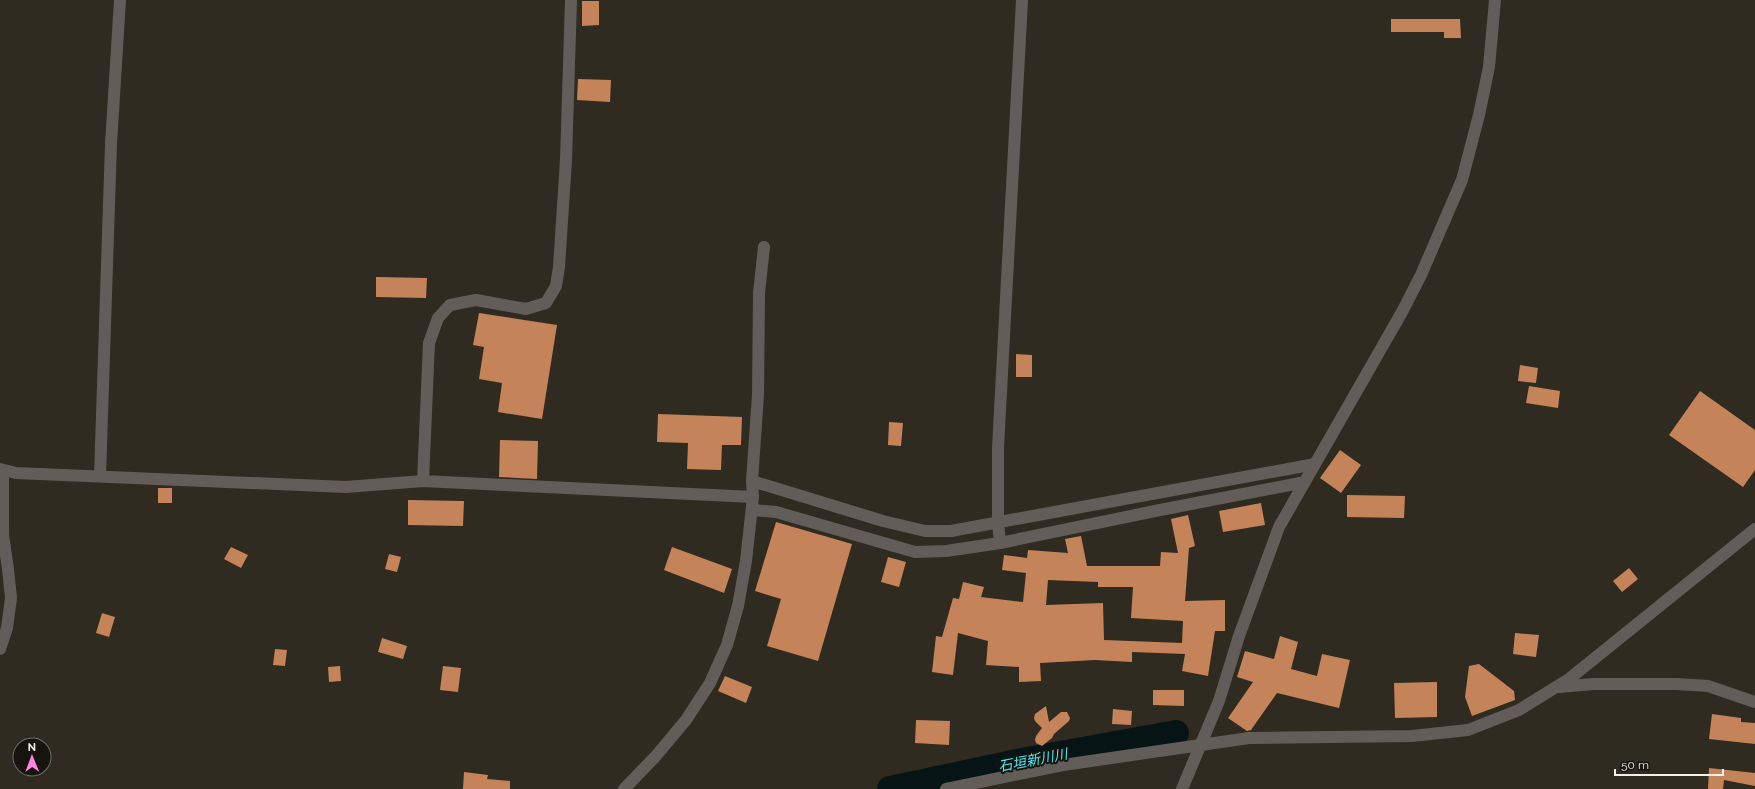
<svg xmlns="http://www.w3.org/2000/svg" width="1755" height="789" viewBox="0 0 1755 789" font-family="Raleway,'Noto Sans JP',sans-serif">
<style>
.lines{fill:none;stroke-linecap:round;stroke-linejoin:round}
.river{stroke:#071416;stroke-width:26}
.building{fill:#c5835a;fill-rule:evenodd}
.minor{stroke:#625d59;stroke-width:12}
.labels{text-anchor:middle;stroke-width:4;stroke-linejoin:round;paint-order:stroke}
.water-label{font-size:14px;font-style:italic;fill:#4ae8f5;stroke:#16140f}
</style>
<rect width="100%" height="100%" fill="#302b20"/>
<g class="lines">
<path class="river" d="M890 789 1027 760 1176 733"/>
</g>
<path class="building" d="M582 1H599V25L582 26Z
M1391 19H1460L1461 38H1444V32H1391Z
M578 79 611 80 610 102 577 100Z
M376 277 427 278 426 298 376 297Z
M479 313 557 325 542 419 498 412 502 383 479 379 484 347 473 345Z
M1016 354 1032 355V377H1016Z
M1520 365 1538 368 1536 383 1518 381Z
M1529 386 1560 391 1558 408 1526 403Z
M1700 391 1755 430V470L1743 487 1669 435Z
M658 414 742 417 741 445H722L721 470 687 469 688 443 657 442Z
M889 422 903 423 901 446 888 445Z
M500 440 538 441 537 479 499 477Z
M1340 450 1361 465 1341 493 1320 478Z
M158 488H172V503H158Z
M1347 495 1405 496 1404 518 1347 517Z
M408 500 464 501 463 526 408 525Z
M1261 503 1265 525 1223 532 1219 511Z
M1188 515 1195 546 1189 548 1185 601 1225 600V631H1215L1208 676 1182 671 1185 654 1132 652V662L1095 660 1040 663 1041 681 1019 682V667L986 665 988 641 958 633 953 675 932 672 936 636 942 637 953 598 959 599 963 582 984 587 981 597 1023 602 1026 573 1002 570 1004 555 1027 558 1028 550 1068 553 1065 539 1081 536 1087 566H1160L1161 552 1178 553 1171 519ZM1048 580 1098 582V587H1133L1131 618 1183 621 1182 643 1104 640 1103 603 1046 605Z
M776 522 852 544 818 661 767 646 781 599 755 591Z
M231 547 248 555 241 568 224 559Z
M672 547 732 569 724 593 664 570Z
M389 554 401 557 397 572 385 569Z
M888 557 906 562 899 587 881 582Z
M1629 568 1638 579 1622 592 1613 581Z
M102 613 115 617 109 637 96 633Z
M1515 633 1539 635 1536 657 1513 654Z
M1280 636 1298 642 1291 669 1317 676 1322 654 1350 660 1339 708 1277 693 1251 730 1247 731 1228 718 1253 682 1237 677 1245 651 1274 659Z
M382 638 407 646 403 659 378 652Z
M275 649 287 650 285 666 273 665Z
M1479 664 1514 691 1515 700 1472 716 1465 697 1469 666Z
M340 666 341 681 329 682 328 667Z
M443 666 461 668 458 692 440 690Z
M725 676 752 687 746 703 718 691Z
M1437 682V717L1395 718 1394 683Z
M1153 690H1184V706L1153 705Z
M1046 706 1049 722 1061 712H1067L1070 718 1069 721 1054 734 1052 738 1042 746 1036 743 1035 740 1036 736 1042 728 1035 721 1034 718 1035 714Z
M1113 709 1132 711 1131 725 1112 724Z
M1712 714 1741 718V722L1755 723V744L1709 739Z
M916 720 950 721 949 745 915 743Z
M1709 768 1755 773V786L1724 780 1723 789H1708Z
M464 772 488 775 487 779 510 781V789H463Z"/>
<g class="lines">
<path class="minor" d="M0 469 16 473 346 487 423 481 753 497
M100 476 111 144 120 0
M423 481 429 343 438 318 450 305 476 300 526 309 546 303 556 286 559 267 566 160 571 0
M752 481 883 521 925 531H951L1315 464
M752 510 776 512 915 552 946 551 1000 543 1155 511 1305 482
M1000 543 998 522V448L1022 0
M0 649 7 628 11 598 8 569 3 535V471
M1559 687 1593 684H1677L1708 686 1755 702
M624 789 655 757 686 720 710 683 727 645 738 606 746 561 753 497 752 481 758 395 759 293 764 247
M946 789 1063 765 1249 738 1412 736 1468 730 1519 710 1569 679 1755 529
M1182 789 1219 701 1239 636 1279 527 1402 312 1421 275 1462 180 1479 115 1489 67 1495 0"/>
</g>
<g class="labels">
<g class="water-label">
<text transform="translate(1033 760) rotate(-11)" y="5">石垣新川川</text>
</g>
</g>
<g transform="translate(32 757) rotate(359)"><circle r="19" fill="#16140f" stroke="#6e6c66"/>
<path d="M0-3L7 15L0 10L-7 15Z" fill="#fe85e0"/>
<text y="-6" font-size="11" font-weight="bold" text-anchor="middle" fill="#f3f0e9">N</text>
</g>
<path d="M1615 769v6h108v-6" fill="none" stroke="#f3f0e9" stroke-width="2"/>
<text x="1621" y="769" font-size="12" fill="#f3f0e9" stroke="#16140f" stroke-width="3" paint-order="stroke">50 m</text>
</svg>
